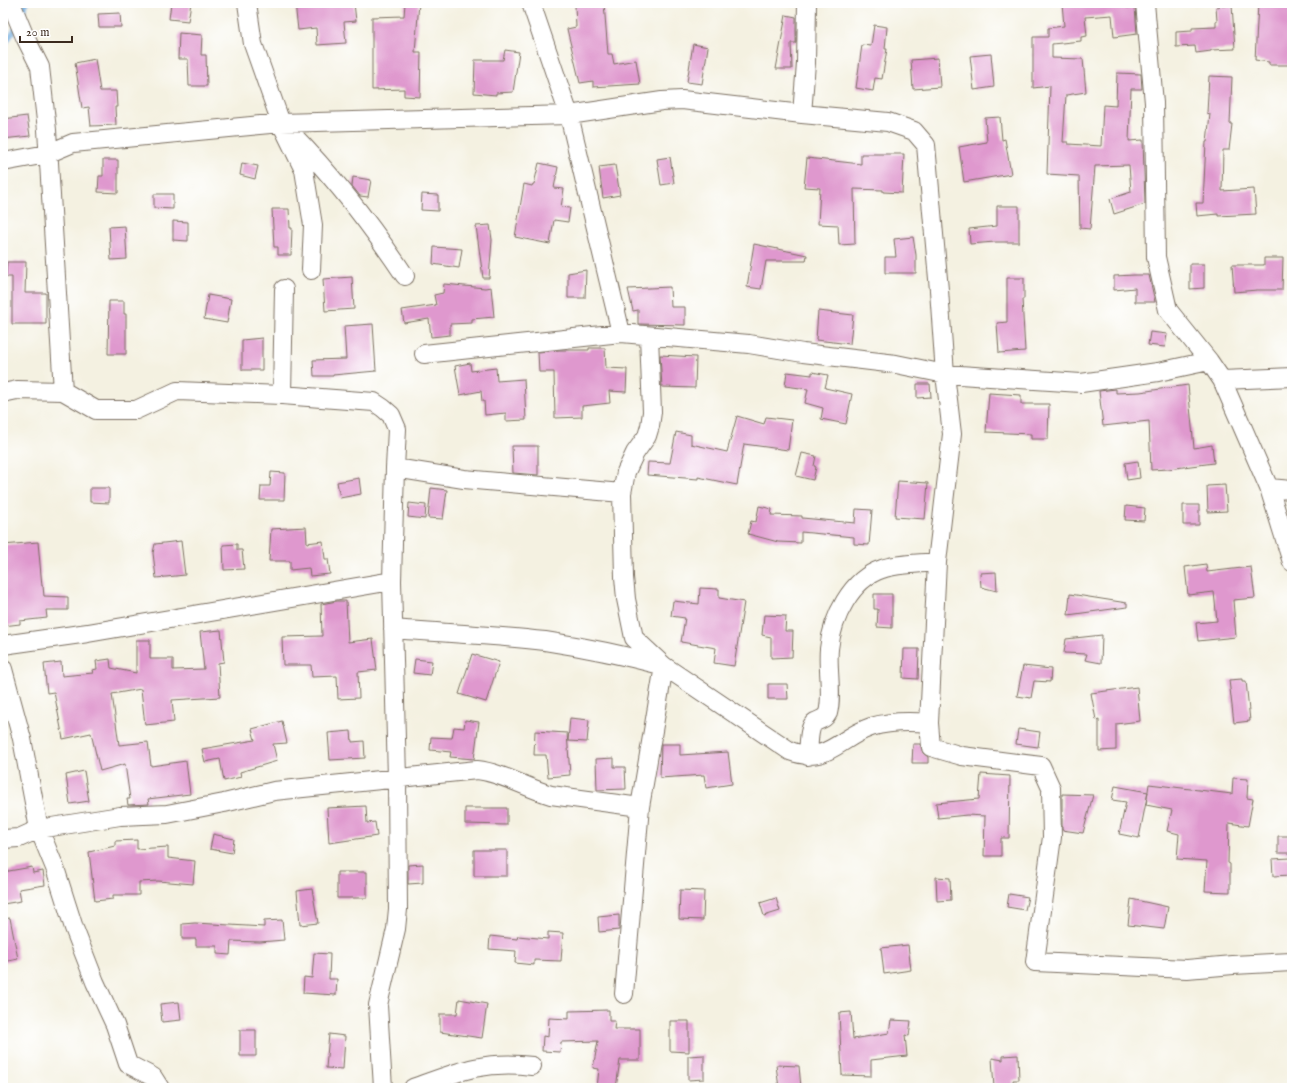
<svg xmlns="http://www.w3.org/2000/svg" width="1295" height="1091" viewBox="0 0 1295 1091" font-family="'IM FELL English',serif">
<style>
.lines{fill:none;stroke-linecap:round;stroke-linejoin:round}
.stream{stroke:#6aa9dd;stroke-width:5}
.building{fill:#df98ce}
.minor-casing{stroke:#7c7062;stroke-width:20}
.minor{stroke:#fff;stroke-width:18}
</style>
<rect width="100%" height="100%" fill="#fff"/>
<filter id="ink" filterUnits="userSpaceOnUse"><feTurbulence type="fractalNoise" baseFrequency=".025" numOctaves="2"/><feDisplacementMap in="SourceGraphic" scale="8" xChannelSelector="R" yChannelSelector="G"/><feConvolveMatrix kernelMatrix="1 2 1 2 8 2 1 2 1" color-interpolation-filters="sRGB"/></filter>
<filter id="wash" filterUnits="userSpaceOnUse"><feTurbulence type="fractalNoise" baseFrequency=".012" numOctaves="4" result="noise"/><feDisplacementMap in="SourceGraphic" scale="16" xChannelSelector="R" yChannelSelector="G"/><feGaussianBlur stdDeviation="0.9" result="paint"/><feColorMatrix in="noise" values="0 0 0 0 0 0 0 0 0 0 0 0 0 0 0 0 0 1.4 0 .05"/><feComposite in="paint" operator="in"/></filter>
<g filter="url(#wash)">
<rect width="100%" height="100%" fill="#f4f1e1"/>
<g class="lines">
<path class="stream" d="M22 15 26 3
M3 47 17 26"/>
</g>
<g id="blocks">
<path class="building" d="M171 3H191L188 21 169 19Z
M295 3H354L356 21 344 22 346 43 317 45 316 28 298 30Z
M405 3H419L415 52H421L420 97 404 96V89L372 90V17L404 16Z
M604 3 608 54H612L614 64 636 60 640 84 593 87V81L580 83 567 29 576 27 575 5Z
M1062 3H1127V8L1135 7 1137 34 1114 37 1112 15 1085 17 1087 36 1081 37V41L1052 44V58L1083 59 1086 92 1066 95 1063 142H1068V144L1101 146 1103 105 1116 106 1117 73 1141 74 1142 89H1131L1129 141 1143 140 1145 204 1114 214 1110 199 1131 192 1129 165 1095 166 1090 229 1080 228 1079 176 1047 174 1050 86 1033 88V37H1048V28L1064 26Z
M1258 3H1292V65H1269V62L1255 60Z
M1232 5 1235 49 1211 50V51L1196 53 1195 46 1176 47V32L1192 31V28L1216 27V21H1217L1216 7Z
M120 13 121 27H99L98 14Z
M786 15 796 17V43H791L792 69H776Z
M874 25 887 27 885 49H887L882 79 875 78 873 91 856 88 862 45 871 46Z
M179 33 202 35 201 55H206L207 86H189L188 59H178Z
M693 44 708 47 702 84 687 82Z
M505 50 519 52 513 92 496 93V95L474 93 475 60H503Z
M991 54 994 87 974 90 970 56Z
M938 58 940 87 913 89 911 60Z
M95 59 100 91H116L117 107H115L116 125 91 126 89 107 82 108 75 63Z
M1209 76 1232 77 1230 124H1232L1229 150H1223L1222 191 1254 189 1256 214 1218 216V214L1197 216 1196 203H1203L1206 142H1207L1210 114 1207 113Z
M27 116 30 136 3 139V119Z
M1000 117 1002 140 1005 139 1011 174 964 182 959 147 987 142 985 118Z
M861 154H904L902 193 883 192V190L854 189 855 244 839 245 838 225 818 224 820 188 804 187 807 158 861 164Z
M670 157 674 183 661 185 657 159Z
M103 160H118V193L98 192 99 176H103Z
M242 163 258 166 255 179 240 175Z
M539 163 558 167 554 188 564 189 561 207 570 208 568 222 554 220 550 244 515 237 524 184 532 186 533 184H534Z
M615 165 620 195 603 198 599 167Z
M353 177 371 180 368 197 360 196 352 186Z
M154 194H173V209L154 208Z
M422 194 438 195V211L421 210Z
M997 206H1019V242H995L970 244 969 229 997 226Z
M272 209H289L290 228H292L291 255H278V247H274Z
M173 221 188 222V241L173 240Z
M490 225 492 240 489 278H483L476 226Z
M125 226 127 259 111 260 109 227Z
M913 237 916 255V273H885V257H896L894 239Z
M754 244 807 255 806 261H766L761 289 747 287Z
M434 247 462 249 459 268 433 264Z
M1264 258H1283L1282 290H1257L1234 292 1232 265H1264Z
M7 262H26L25 293H46V324H12V277H6Z
M1190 264H1204V288L1190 289Z
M586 270 585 298H568V273Z
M1135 275H1149L1155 302H1135V288L1114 290V276Z
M352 277 354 309 325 311 323 279Z
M1007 278H1024V299H1022L1025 351 999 353 997 323 1007 322Z
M444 284 485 288 491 287 494 317 472 319V323L450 324V335L431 337 429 319 404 323 402 310 436 305 434 295 443 293Z
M670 287 671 307H685V325L638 324V310L633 311 628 289Z
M208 295 231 299 227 323 204 319Z
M109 301H124V314H126V354H108Z
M818 311 853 315 850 344 816 340Z
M373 324 376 371 333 375V376H314L313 360 346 359 344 326Z
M1150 332 1167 334 1165 347 1148 345Z
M262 338V370H242V340Z
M589 348H605L606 368 627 369 626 392 609 391 610 403 582 406V417L555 418 554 372H539L538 352 559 350H589Z
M660 355 696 357 695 388 662 387Z
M470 363 471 371 496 368 497 381 524 379 526 420 506 421V413L485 415 484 401H482L481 391 460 395 455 366Z
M787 372 812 375V372L828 375 825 388 852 394 846 424 821 419 823 408 805 403 808 389 785 386Z
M917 384H930L931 397 917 398Z
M1188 385 1194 448 1212 445 1214 463 1168 469 1151 470 1149 421 1103 426 1099 391 1116 389V393L1140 392Z
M989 393 1021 395V404H1049L1048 439H1031V434L986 432Z
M737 416 764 424 766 417 792 420 788 450 744 444 737 485 698 477V479L647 475 648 462 670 463 676 432 691 435V444L727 452Z
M512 446H538V475L513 473Z
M802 453 816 456 814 466 816 467 813 480 796 476Z
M1138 461 1140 478 1127 480 1125 463Z
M271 472 285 473 284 500H260L261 486H270Z
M359 478 361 494 340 498 337 482Z
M898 481 928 483 925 519 895 517Z
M1225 485 1227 511 1208 512 1207 486Z
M90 488H109V503L90 502Z
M431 488 447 490 443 519 428 518Z
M409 503 426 505 425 519 408 517Z
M1183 505H1199V525H1183Z
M759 506 772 509 771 515 802 516V518L855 523 856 509 872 510 869 545 854 544V537L801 532V543L778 542 748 534 751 521 756 522Z
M1126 506 1145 508 1144 521 1125 520Z
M306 527 307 543 323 541 325 559H328L330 574 310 576 309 568 290 570V561H269L271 529Z
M181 541 185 575 156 578 153 553 155 544Z
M38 542 42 586H43L44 596 68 597V610H46L47 618 20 621V624L3 626V545Z
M237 544V550H242L244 569 224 570 223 545Z
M1206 564 1207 572 1251 567 1255 598 1233 600 1236 637 1198 641 1196 623 1217 621 1214 592 1188 595 1185 567Z
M996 572 997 591 981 587 980 573Z
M700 588 719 589V598L744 602 734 666 714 663 716 648 681 642 685 618 671 616 673 601 699 604Z
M874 594H892V628L877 627 878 609H874Z
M1070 594 1127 603V607L1068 615Z
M337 601H346L348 642 373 639 377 670 358 672 359 698 338 699 337 676 312 677 311 665H283L282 637 322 636 321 604Z
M764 615 786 616 785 631H793L792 657 771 658V637L762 635Z
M221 630 224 662 218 663 220 697 172 700 174 722 145 725 141 689 112 694 119 745 148 742 151 766 186 761 190 794 148 799 149 804 128 805 127 799H130L125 764 100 771 91 733 63 739 54 692 47 693 44 664 61 662 62 676 93 673 92 670 97 669 96 661 110 659 111 668 136 673V640H150V659H173V670L204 669 200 632Z
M1102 635 1101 663 1085 660 1087 654 1064 653 1066 639Z
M904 649H919L918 679 903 678Z
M472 654 499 662 486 702 459 694Z
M415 659 432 661 430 675 413 673Z
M1023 666 1051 669 1050 682 1034 681 1031 698 1017 696Z
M1242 679V681H1246L1250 721 1234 723 1229 680Z
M768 684H787L788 699H768Z
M1137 687 1140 721 1116 724V750L1099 751V719L1096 720 1091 693Z
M570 718 589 720 587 742 568 741Z
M465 720 479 722 474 759 450 757 451 752 430 750 431 737 452 738 454 727 464 728Z
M282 721 287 743 273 744 277 761 240 772 241 777 224 781 220 759 205 762 202 749 255 740 252 729Z
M1018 729 1040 732 1038 747 1016 744Z
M351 731 352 742 364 741 365 758 330 760 328 733Z
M535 731 567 733 570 775 548 777 546 755H534Z
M661 744H680V755L728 752 732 784 706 788 704 775 660 778Z
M913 744H920L923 753 928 757V763H912Z
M614 758V767H625L626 789 597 790 596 759Z
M84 771 89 801 70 804 66 775Z
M981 774 1010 776 1009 838H1001V856H984L985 816 967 815 938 818 936 803 979 799Z
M1233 778 1248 779 1247 798 1253 799 1248 826 1229 823 1228 863 1230 864V892L1205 891 1207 861 1177 859 1179 834 1167 831 1172 810 1146 805 1149 784 1232 794Z
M1115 786 1148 792 1139 838 1119 834 1126 802 1112 800Z
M1062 794 1093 795 1083 833 1062 830Z
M366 806 367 823 375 822 377 836 329 843 327 808Z
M465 808H507V825L465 824Z
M213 834 234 839 232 853 210 849Z
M1278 836H1292V853H1278Z
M137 840V849L168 847V858L195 861 193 884 158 881 139 882V895H113V899L95 901 89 852 115 846V841Z
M474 850H507V876H474Z
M1291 858V875L1273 876 1272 859Z
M423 864V883L408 884V865Z
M32 867 33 873 43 871 45 885 19 889 21 901 3 904V872Z
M337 872H367V898H337Z
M936 877 950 878 951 900 937 901Z
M312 889 318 923 300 925 297 891Z
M680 890 704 891 703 920 679 919Z
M1009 894 1028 897 1025 910 1007 907Z
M776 898 780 911 764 916 760 903Z
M1131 899 1168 907 1164 929 1128 925Z
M619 915V930L599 932 598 917Z
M10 918 18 959 3 962V919Z
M282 920 284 940 260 942 231 941 230 955 217 954V946H196V939H182V924L195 923 264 927V921Z
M548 932 563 933 561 961 534 960V965L515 963 516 951 489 949 490 936 517 939 518 936 548 939Z
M908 945 911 970 884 974 881 948Z
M314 953 330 954 329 979H337L336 995 303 993 304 977 312 978Z
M459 999 487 1004 482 1038 440 1032V1014H457Z
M179 1002 181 1020 162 1022 160 1004Z
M609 1010V1021H615L614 1029H640V1060H620L616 1088H597L599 1069 593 1068 598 1041 561 1042 560 1052 542 1051 543 1036 548 1037 549 1018 569 1019V1011Z
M851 1012 853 1039 889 1033 891 1020 911 1021 909 1036 905 1035 907 1056 871 1060V1076L842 1075 839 1013Z
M670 1021H689V1052L670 1051Z
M240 1030H256V1056H240Z
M329 1034 345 1036 343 1069 326 1068Z
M704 1055V1079L688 1080V1056Z
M1018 1055 1019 1080H1013L1014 1088H994L992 1058 1003 1060V1056Z
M776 1065 799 1066 801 1088H779Z"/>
</g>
</g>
<g filter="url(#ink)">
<use href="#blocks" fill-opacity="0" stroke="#7c7062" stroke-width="1"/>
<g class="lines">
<defs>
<path id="minor" d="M11 3 25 37 40 67 47 130 63 391
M247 3 253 44 281 123 304 170 313 225 311 270
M531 3 569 115 621 333
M1145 3 1154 103 1156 257 1168 310 1209 361 1222 380 1269 488 1292 562
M802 114 806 63 807 3
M291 133C334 177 371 225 405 276
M3 162 47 154 73 143 281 123 569 115 662 101 682 100 802 114 888 122 914 131 926 145 939 290 945 374 952 434 937 562 929 723 931 747 962 756 1041 766 1051 788 1052 837 1035 962 1187 969 1233 965 1292 962
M649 336 652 412 650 426 647 436 635 453 626 472 622 493 624 577 626 599 634 638 664 666 790 751C828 765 838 738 871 727 890 721 909 721 929 723
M424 354 621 333 749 344 803 353 896 364 945 374 1081 383 1158 372 1209 361
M1222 380 1292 377
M3 393 17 390 63 391 96 410H136L177 391 282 395 374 402 383 408 391 415 397 429 395 468 392 581 397 779 398 909 396 929 378 1005 383 1088
M282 395 284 289
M395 468 464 479 622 493
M1269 488 1292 490
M393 629C443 633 494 635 545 641 584 647 623 655 661 665
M3 645 88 633 392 581
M3 669 22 739 39 829 55 868 74 928 95 982 115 1025 128 1064 153 1077 160 1088
M808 756C809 748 808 726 815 722 821 719 825 719 828 713 833 695 827 668 829 649 832 618 851 579 882 569 899 563 920 564 937 562
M3 839 19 838 39 829 120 816 167 814 224 803 274 791 477 770C503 773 526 788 551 795L640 807
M624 994 640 807 664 666
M413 1088C457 1072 484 1060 532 1066"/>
</defs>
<use href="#minor" class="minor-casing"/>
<use href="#minor" class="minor"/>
</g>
</g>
<rect width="1295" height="1091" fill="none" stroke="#fff" stroke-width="16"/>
<path d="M20 36v6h52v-6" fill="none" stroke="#3b2a1e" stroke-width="2"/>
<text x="26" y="36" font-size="12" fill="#3b2a1e" stroke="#ffffff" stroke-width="3" paint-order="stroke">20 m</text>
</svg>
